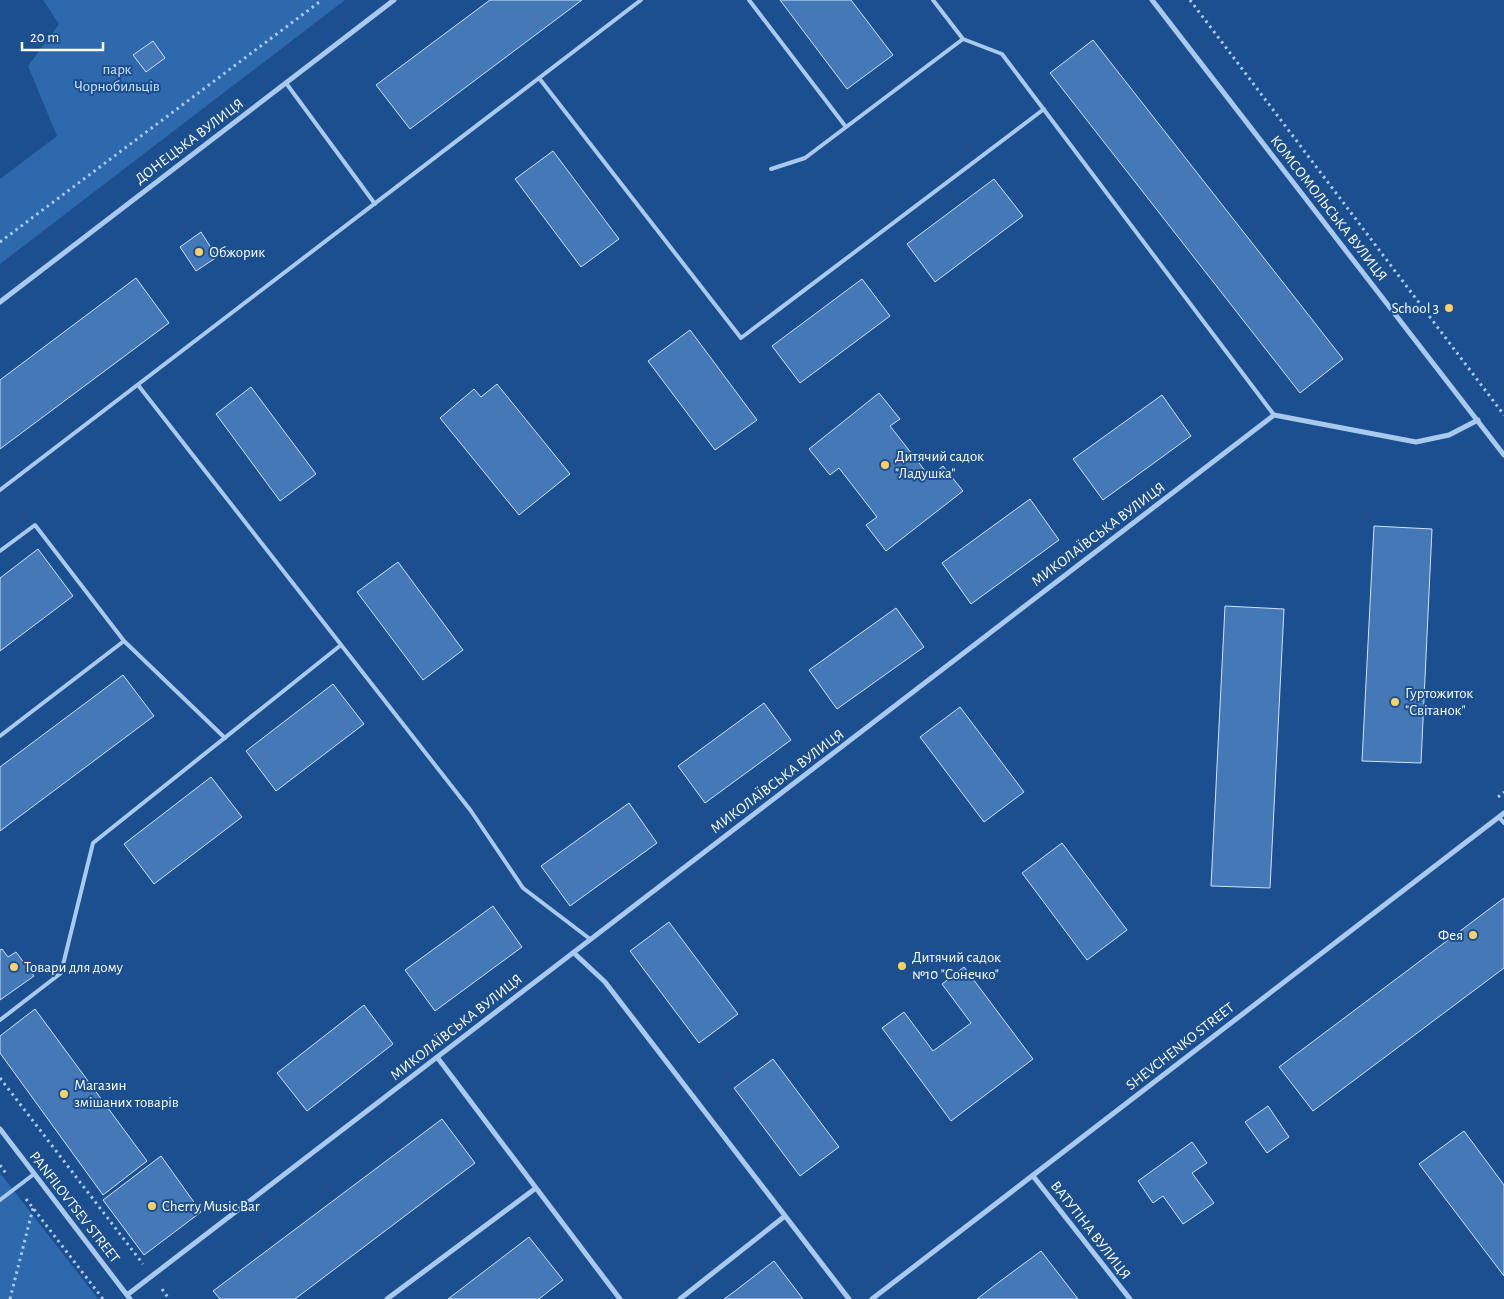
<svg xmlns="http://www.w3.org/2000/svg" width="1504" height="1299" viewBox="0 0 1504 1299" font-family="'Alegreya Sans',sans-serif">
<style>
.green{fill:#2e69ad}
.building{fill:#4478b7;stroke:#cfe3fa}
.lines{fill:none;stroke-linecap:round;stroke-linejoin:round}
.path{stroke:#a9c9ee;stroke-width:3;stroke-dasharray:2.5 4;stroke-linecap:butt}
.service{stroke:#a9c9ee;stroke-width:4}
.minor{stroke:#a9c9ee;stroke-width:5}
.poi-dot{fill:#ffd166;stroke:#1b4f8f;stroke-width:2}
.labels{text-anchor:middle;stroke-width:4;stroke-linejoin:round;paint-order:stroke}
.park-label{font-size:15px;fill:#cfe3fa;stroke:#1b4f8f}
.street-label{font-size:15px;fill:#fff;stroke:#1b4f8f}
.poi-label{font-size:15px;fill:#fff;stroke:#1b4f8f;text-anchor:start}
</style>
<rect width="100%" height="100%" fill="#1b4f8f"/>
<path class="green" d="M43 0H345L0 264V179L57 136 28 66 59 24Z
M0 1173 98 1299H0Z"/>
<path class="building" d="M490 0H582L410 129 376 85Z
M780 0H851L893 55 847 89Z
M1093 40 1343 359 1300 393 1050 73Z
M153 41 165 58 146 72 133 55Z
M553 151 619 239 581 267 515 179Z
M994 179 1023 216 935 282 907 244Z
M201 232 217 257 196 271 180 247Z
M136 278 169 323 0 449V380Z
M862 279 890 316 800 383 772 346Z
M690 330 757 420 715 450 648 361Z
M497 384 570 474 519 515 440 418 474 389 481 397Z
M251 387 316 474 280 501 216 414Z
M879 393 900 419 890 426 930 477 943 466 963 491 886 551 866 525 877 517 839 468 830 475 809 449Z
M1162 395 1191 436 1103 500 1073 459Z
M1030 499 1059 540 971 604 942 563Z
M1374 526 1432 529 1421 763 1362 761Z
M38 549 73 596 0 651V578Z
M398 562 463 650 423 680 357 592Z
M1225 606 1284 609 1270 888 1211 886Z
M896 608 924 647 837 709 809 670Z
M123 675 154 716 0 831V767Z
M333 684 364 724 276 791 246 751Z
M764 703 791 740 705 803 678 766Z
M960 707 1024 792 984 822 920 737Z
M211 777 242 817 154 884 124 844Z
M629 803 657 843 570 906 541 866Z
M1062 843 1127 930 1087 960 1022 873Z
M1504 898V968L1313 1111 1279 1067Z
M493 906 522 947 435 1011 405 970Z
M669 922 738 1014 699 1043 630 951Z
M2 949 8 957 16 952 34 976 0 1000V950Z
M964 967 1033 1059 951 1121 882 1028 904 1012 933 1051 971 1023 942 984Z
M364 1005 393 1044 307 1111 277 1073Z
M35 1009 147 1161 103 1195 0 1053V1036Z
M773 1059 839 1147 800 1176 734 1088Z
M1268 1106 1289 1137 1267 1153 1245 1122Z
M442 1119 475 1163 295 1299H220L213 1291Z
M1464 1131 1504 1185V1276L1419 1164Z
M1192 1142 1207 1163 1192 1173 1214 1203 1183 1224 1163 1196 1153 1203 1138 1181Z
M161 1156 201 1212 144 1255 103 1200Z
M529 1237 563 1280 539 1299H448Z
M1041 1251 1078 1299H977L995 1285Z
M774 1261 803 1299H724L735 1291Z"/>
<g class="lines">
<path class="path" d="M1190 0 1504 415
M0 242 322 0
M1498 797 1504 792
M0 1078 143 1264
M0 1165 7 1175
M26 1199 103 1299
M162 1289 169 1299
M10 1299 33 1208"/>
<path class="service" d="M749 0 846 127
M933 0 963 39 1002 54 1274 415
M539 78 741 338 1044 109
M286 83 375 204
M771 169 805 158 963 39
M138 385 471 811 523 888 590 939
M0 490 641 0
M0 551 35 525 124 641 0 736
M124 641 225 738
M1499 817 1504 823
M0 1020 61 973 93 843 341 645
M0 1200 34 1174"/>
<path class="minor" d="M1152 0 1504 455
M0 302 394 0
M574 953 605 982 849 1299
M437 1057 620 1299
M0 1129 130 1299
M1033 1176 1130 1299
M127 1295 1274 415 1416 442 1449 435 1478 420
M387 1299 536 1188
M680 1299 785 1216
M872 1299 1504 813"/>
</g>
<g class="poi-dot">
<circle cx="199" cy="252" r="5"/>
<circle cx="1449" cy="308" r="5"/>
<circle cx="885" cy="465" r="5"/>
<circle cx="1395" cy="702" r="5"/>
<circle cx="1473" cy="935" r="5"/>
<circle cx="902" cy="966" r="5"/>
<circle cx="14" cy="967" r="5"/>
<circle cx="64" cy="1094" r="5"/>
<circle cx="152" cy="1206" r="5"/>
</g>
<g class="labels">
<g class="park-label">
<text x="117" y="74">парк<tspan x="117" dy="17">Чорнобильців</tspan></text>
</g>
<g class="street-label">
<text transform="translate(189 141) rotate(-37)" y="5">ДОНЕЦЬКА ВУЛИЦЯ</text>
<text transform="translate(1329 208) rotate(52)" y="5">КОМСОМОЛЬСЬКА ВУЛИЦЯ</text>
<text transform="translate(1098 534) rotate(-37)" y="5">МИКОЛАЇВСЬКА ВУЛИЦЯ</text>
<text transform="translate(777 781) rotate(-37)" y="5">МИКОЛАЇВСЬКА ВУЛИЦЯ</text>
<text transform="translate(456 1027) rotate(-38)" y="5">МИКОЛАЇВСЬКА ВУЛИЦЯ</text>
<text transform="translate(1180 1046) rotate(-38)" y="5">SHEVCHENKO STREET</text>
<text transform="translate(75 1207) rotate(52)" y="5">PANFILOVTSEV STREET</text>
<text transform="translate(1091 1230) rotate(52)" y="5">ВАТУТІНА ВУЛИЦЯ</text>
</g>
<g class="poi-label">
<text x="209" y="257">Обжорик</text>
<text x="1439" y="313" text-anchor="end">School 3</text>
<text x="895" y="461">Дитячий садок<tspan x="895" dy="17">"Ладушка"</tspan></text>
<text x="1405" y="698">Гуртожиток<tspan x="1405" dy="17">"Світанок"</tspan></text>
<text x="1463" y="940" text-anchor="end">Фея</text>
<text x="912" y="962">Дитячий садок<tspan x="912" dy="17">№10 "Сонечко"</tspan></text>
<text x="24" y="972">Товари для дому</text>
<text x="74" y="1090">Магазин<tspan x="74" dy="17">змішаних товарів</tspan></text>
<text x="162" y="1211">Cherry Music Bar</text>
</g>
</g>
<path d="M22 42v8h81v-8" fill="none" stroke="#ffffff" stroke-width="2.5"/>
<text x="30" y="42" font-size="15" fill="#ffffff" stroke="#1b4f8f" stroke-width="4" paint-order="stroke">20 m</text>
</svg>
